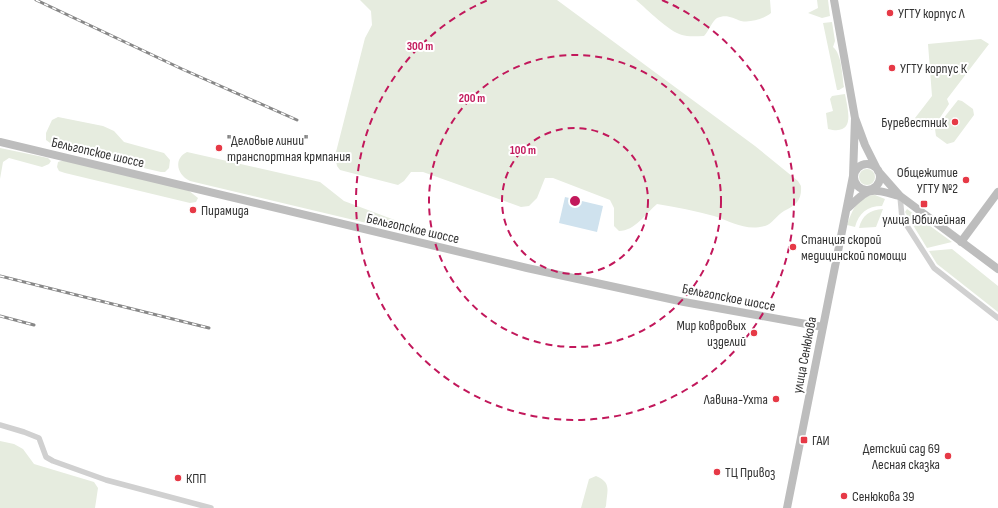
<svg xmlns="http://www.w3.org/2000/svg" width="998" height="508" viewBox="0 0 998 508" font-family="'Sofia Sans Condensed',sans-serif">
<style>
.green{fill:#e6ecdf}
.water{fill:#cfe2ee}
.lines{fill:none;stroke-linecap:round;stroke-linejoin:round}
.street{stroke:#d0d0d0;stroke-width:5.5}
.secondary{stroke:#bdbdbd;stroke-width:8}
.rail-casing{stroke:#888;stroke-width:3}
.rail{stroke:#fff;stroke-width:1.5;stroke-dasharray:4.5;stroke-linecap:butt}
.ring{fill:none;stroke:#c2185b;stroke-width:2;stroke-dasharray:7 5}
.poi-dot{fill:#e63946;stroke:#fff;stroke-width:1.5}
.labels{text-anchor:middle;stroke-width:4;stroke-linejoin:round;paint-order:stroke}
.poi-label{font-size:14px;fill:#333;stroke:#fff;text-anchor:start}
.street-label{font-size:14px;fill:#333;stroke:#fff}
.centre{fill:#c2185b;stroke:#fff;stroke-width:2}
.ring-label{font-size:12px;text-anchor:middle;font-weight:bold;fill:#c2185b;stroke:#fff;stroke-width:4;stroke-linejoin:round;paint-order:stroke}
</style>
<rect width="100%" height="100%" fill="#fff"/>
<path class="green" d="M360 0H557L755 146 798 181 801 186C802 200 796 205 784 211 777 215 772 224 765 226 745 231 732 222 714 216 696 211 676 207 657 204 645 214 635 231 619 231L614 226V208L610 200 553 178H545L537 198 529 206 521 207 423 172H411L404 181 398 185 340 170 337 166 335 156 365 38 372 25 371 11Z
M636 0H770L771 13C764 19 750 23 741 21 732 18 727 14 717 18 712 21 709 31 704 36 697 36 688 37 682 35 668 31 648 10 636 0Z
M817 0H828L830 16 822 18 808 13 818 8Z
M832 22 835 41 833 47C842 54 842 76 844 87L839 90H837L823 23Z
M981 39 989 44 947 99 949 104 932 130 915 118 932 96 928 44Z
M845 94C848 111 856 136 828 129L826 113 833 111 830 99 832 96Z
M958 100 962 101 973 109 974 115 954 142 947 144 936 136 935 129Z
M58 117 103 126 114 131 124 142 164 153 170 160 169 168 165 172H161L57 148 46 140V133L52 120Z
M0 148 48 158 51 161 49 164 42 167 9 158 3 162 0 179Z
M187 152 320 182 344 201 416 228 417 235 190 181C177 175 173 159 187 152Z
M64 160 188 190 198 198 196 202 190 203 65 173 59 171 57 167 58 162Z
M859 177a8 8 0 1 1 16 0a8 8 0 1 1-16 0Z
M875 195 885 199 882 206C867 206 859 213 855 227L847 225C852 211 858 195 875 195Z
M883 209 876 227 859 228C862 215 870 210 883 209Z
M907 209 952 242 927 248 905 212Z
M952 249 998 286V312L937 264 929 251Z
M0 441 14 444 23 449 34 464 94 482 98 488 95 508H0Z
M596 476C612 483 607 490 606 506L605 508H581L589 479Z"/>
<path class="water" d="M565 197 603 206 597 232 559 223Z"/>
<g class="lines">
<path class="street" d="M900 196 902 218 934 268 998 318
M0 425 24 432 39 438 46 457 53 461 106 480 211 508"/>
<path class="secondary" d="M834 0 855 118 865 145 878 171 900 196 998 269
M0 142 527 268 684 302 823 327
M854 177a13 13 0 1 1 26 0a13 13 0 1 1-26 0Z
M848 208C869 187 870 188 899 196
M961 242 998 192
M787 508 853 176 855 118"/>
<defs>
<path id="rail" d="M36 0 182 69 297 120
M0 276 209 328
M0 316 34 325"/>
</defs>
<use href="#rail" class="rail-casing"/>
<use href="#rail" class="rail"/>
</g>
<g class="ring">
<circle cx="575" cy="201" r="73"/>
<circle cx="575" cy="201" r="146"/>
<path d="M662 0A219 219 0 1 1 488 0"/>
</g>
<g class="poi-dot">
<circle cx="890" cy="13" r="4"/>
<circle cx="892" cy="68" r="4"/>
<circle cx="955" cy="122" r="4"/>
<circle cx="219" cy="148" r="4"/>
<circle cx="966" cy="180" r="4"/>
<rect x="920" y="200" width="8" height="8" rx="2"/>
<circle cx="193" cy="210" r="4"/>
<circle cx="793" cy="247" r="4"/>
<circle cx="754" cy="333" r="4"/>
<circle cx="776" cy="399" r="4"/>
<rect x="800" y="436" width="8" height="8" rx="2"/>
<circle cx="948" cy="456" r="4"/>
<circle cx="717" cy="472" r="4"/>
<circle cx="178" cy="478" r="4"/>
<circle cx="844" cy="496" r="4"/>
</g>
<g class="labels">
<g class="poi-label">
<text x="898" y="18">УГТУ корпус Л</text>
<text x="900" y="73">УГТУ корпус К</text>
<text x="947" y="127" text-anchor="end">Буревестник</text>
<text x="227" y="145">"Деловые линии"<tspan x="227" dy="16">транспортная крмпания</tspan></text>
<text x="958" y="177" text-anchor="end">Общежитие<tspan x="958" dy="16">УГТУ №2</tspan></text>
<text x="201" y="215">Пирамида</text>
<text x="924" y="224" text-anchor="middle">улица Юбилейная</text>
<text x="801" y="244">Станция скорой<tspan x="801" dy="16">медицинской помощи</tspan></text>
<text x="746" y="330" text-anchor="end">Мир ковровых<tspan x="746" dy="16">изделий</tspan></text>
<text x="768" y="404" text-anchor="end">Лавина-Ухта</text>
<text x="812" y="445">ГАИ</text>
<text x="940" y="453" text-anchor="end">Детский сад 69<tspan x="940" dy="16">Лесная сказка</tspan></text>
<text x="725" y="477">ТЦ Привоз</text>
<text x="186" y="483">КПП</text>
<text x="852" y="501">Сенюкова 39</text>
</g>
<g class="street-label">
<text transform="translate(98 152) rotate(13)" y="5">Бельгопское шоссе</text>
<text transform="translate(413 228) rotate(13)" y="5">Бельгопское шоссе</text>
<text transform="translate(729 297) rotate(11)" y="5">Бельгопское шоссе</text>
<text transform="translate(804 355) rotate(-79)" y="5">улица Сенюкова</text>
</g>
</g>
<circle cx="575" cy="201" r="6" class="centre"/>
<g class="ring-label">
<text x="420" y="50">300 m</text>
<text x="472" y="102">200 m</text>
<text x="523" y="154">100 m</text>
</g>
</svg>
